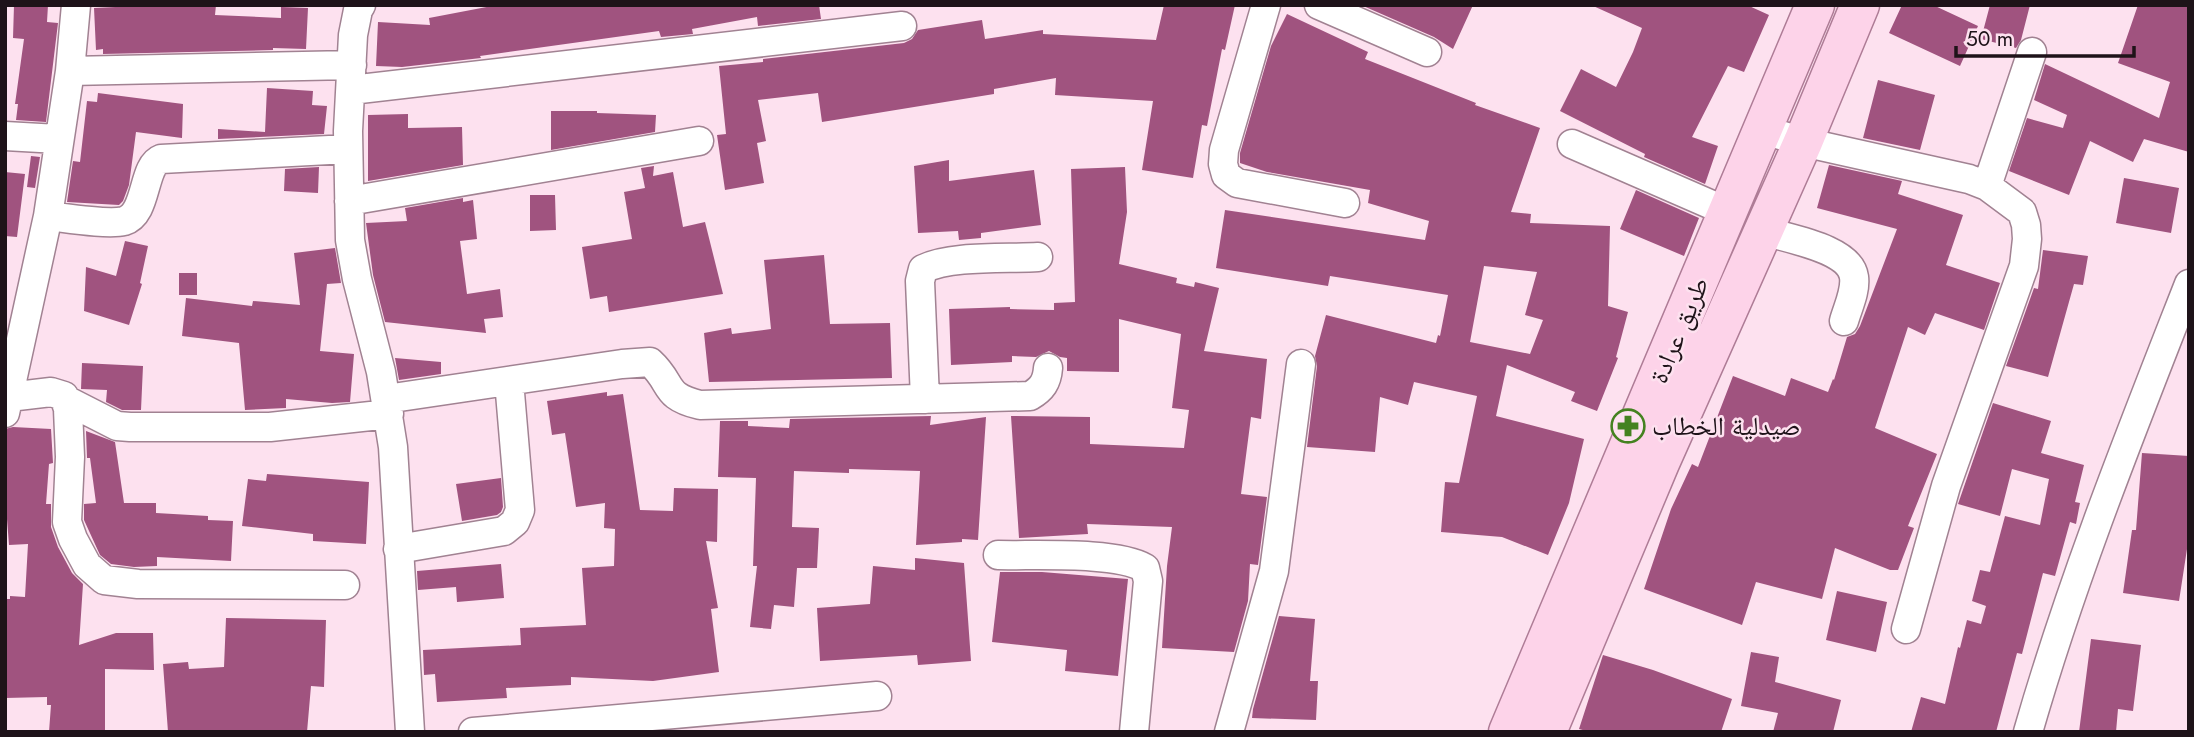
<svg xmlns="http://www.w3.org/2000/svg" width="2194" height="737" viewBox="0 0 2194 737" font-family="Jost,'Noto Naskh Arabic',sans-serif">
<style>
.building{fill:#a0537f;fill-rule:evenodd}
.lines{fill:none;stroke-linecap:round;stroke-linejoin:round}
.minor-casing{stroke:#a18292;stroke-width:31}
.primary-casing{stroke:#ae7c96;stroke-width:41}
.minor{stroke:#fff;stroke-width:28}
.primary{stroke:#fdd3e9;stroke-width:38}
.labels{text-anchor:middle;stroke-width:5;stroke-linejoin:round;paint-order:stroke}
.street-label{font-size:26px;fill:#1e1319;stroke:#fde1ef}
.poi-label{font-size:26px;fill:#1e1319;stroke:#fde1ef;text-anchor:start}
</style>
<rect width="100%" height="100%" fill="#fde1ef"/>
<path class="building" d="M14 5H48L47 22 58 23 46 122 16 120 18 104H15L24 39 13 38Z
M158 5H216L215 15 281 18V7L308 8 306 49 273 48V50L103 54V49L96 50 94 8Z
M497 5H819L821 19 758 26 757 17 692 29 693 34 661 37 659 31 480 56 481 58 402 67 376 66 378 22 430 25 429 18Z
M1164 5H1235L1225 50 1222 49 1207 126 1202 125 1193 178 1142 170 1153 101 1055 95 1056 78 994 89V94L822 122 818 93 758 100 766 141 757 143 764 183 725 190 717 135 726 134 719 66 763 62V59L904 43 912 39 918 30 982 20 985 39 1043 30V34L1156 40Z
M1361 5H1473L1453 49 1434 37Z
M1591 5H1747L1769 15 1744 72 1728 66 1692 137 1718 146 1705 184 1644 157 1645 154 1560 111 1581 69 1616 87 1633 52 1642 28Z
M1902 5H1933L1978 26 1960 66 1889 33Z
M1990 5H2030L2021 40 2016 48 1981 39Z
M2138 5H2189V152L2144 139 2133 162 2090 141 2069 195 2009 171 2027 118 2063 128 2067 115 2034 100 2045 64 2159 118 2170 82 2118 63Z
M1287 14 1368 52 1365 59 1476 103 1475 105 1540 128 1511 212 1531 214 1530 223 1610 226 1608 306 1628 312 1616 357 1618 358 1597 411 1571 401 1575 392 1507 365 1496 416 1584 439 1569 503 1548 555 1502 537 1441 532 1445 482 1459 483 1477 396 1414 382 1408 405 1380 397 1375 452 1307 447 1317 366 1315 356 1326 315 1436 343 1438 335 1440 336 1448 295 1330 276 1328 286 1216 268 1225 210 1425 240 1429 221 1368 203 1370 190 1267 172 1240 163V153L1271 46ZM1484 266 1537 272 1525 315 1543 320 1530 354 1470 342Z
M1878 80 1935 95 1920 150 1863 138Z
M267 88 313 91 312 105 327 106 324 134 218 139V129L265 132Z
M98 93 183 104 182 138 136 132 129 185 123 201 119 205 67 202 73 161 80 162 87 101 97 102Z
M551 111H597V113L656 115 655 132 551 150Z
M408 114V128L462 127 463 165 368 181V115Z
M31 156 40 157 35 188 27 187Z
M949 160V181L1034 170 1041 225 981 233V238L959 240 958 231 918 233 914 166Z
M1829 165 1902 181 1898 194 1963 215 1946 265 2000 283 1984 330 1935 313 1925 335 1908 327 1875 428 1937 454 1908 526 1914 528 1898 570H1890L1835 548 1822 599 1756 582 1742 625 1644 589 1671 509 1692 464 1698 467 1733 376 1785 396 1791 378 1828 392 1833 379 1834 380 1847 337 1855 334 1860 326 1897 229 1817 208Z
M654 166 653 176 673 172 683 227 705 222 723 294 609 312 607 296 590 299 582 247 632 239 624 192 645 188 641 168Z
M319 167 318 193 284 191 285 169Z
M1125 167 1127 212 1119 264 1177 278 1176 283 1194 287 1195 282 1219 288 1204 351 1267 359 1261 419 1251 417 1241 494 1267 497 1258 565 1250 564 1248 601 1234 652 1162 648 1167 566 1172 527 1087 524 1088 534 1019 538 1011 416 1090 417V444L1184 448 1189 410 1172 408 1181 334 1119 319V372L1067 371V358L1060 357 1049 351 1036 357 1012 356V362L951 365 949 309 1010 307V309L1054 310V303L1075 302 1071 169Z
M5 172 25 174 17 237 5 236Z
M2124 178 2179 188 2171 233 2116 223Z
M1636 190 1699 218 1684 256 1620 229Z
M530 195H555L556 230 530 231Z
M463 198V202L473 200 477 239 460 241 467 294 500 289 503 317 484 319 486 333 385 322 373 275 366 223 407 221 405 208Z
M125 241 148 246 140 283 142 284 129 325 84 311 86 267 116 276Z
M335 248 341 283 327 284 320 351 354 354 350 402 332 403 286 399V408L245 410 239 343 182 336 186 298 252 306 253 301 300 305 294 253Z
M2043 250 2088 256 2083 285 2074 284 2048 377 2006 366 2034 288 2038 289Z
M824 255 830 324 890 323 892 378 709 382 704 333 731 328 732 334 771 329 764 260Z
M179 273H197V295H179Z
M395 358 441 362V374L399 380Z
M82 363 143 366 141 410H122L106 402 107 390 81 389Z
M607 392V396L623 394 640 510 673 511 674 488 718 489 717 542 706 541 718 608 711 609 719 672 653 681 571 677V685L506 688 507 698 437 702 435 674 424 675 423 650 521 645 520 628 586 625 582 568 614 566 615 529 604 528 605 503 576 507 565 433 552 435 547 401Z
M1993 403 2051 421 2041 453 2084 465 2075 502 2080 503 2076 524 2070 522 2055 576 2043 573 2022 654 2017 653 1996 732H1911L1921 697 1945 704 1958 647 1960 648 1967 620 1981 624 1986 606 1972 601 1980 570 1990 572 2005 516 2040 525 2049 479 2012 469 2000 516 1958 504Z
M931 416 930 425 986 417 978 540 962 539V542L916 545 920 471 849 469V473L794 471 792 527 819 528 817 568H797L794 607 774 605 771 629 750 627 757 566H753L756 478 718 477 720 421H748V426L789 428 790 419Z
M13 427 51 429 53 463 49 464 46 504H51V527L58 547 72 573 83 584 79 645 116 633H153L154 670 105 669V732H49L51 705H47V697L5 698V599H10V596L25 597 28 544 9 545 5 493V429Z
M86 431 115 442 124 503H156V513L208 516V520L233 521 231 561 157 557V566L134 567 111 564 100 555 84 520V504L96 503 90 458H87Z
M2142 453 2189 456V536L2179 601 2123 593 2132 530H2136Z
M267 474 369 482 366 544 313 541V534L242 526 248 479 266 481Z
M501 478 503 507 501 512 497 515 462 521 456 484Z
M915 558 964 563 971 661 918 665 917 655 820 661 817 608 870 604 873 566 915 570Z
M501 564 504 598 457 602 456 587 418 590 417 571Z
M1000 572H1042L1128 579 1118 676 1065 671 1067 650 992 642Z
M1837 591 1887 602 1876 652 1826 640Z
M1279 616 1315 619 1310 681H1318L1316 720 1252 718 1253 709Z
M226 618 326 620 324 687 311 686 307 732H168L163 664 188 662 189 669 224 667Z
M2091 639 2141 645 2133 711 2118 709 2116 732H2079Z
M1751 652 1779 657 1775 682 1841 700 1833 732H1773L1778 713 1741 706Z
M1603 655 1653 670 1732 699 1721 732H1590L1579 729Z"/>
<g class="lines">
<defs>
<path id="minor" d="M361 5 358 10 353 35 348 131 350 240 357 279 381 372 393 447 410 732
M1266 5 1224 150 1223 164 1226 175 1237 183 1345 203
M1319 5 1427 52
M70 71 352 65
M351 90 902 26
M1764 130 1803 142 1969 179 1987 186 2022 212 2026 225 2027 239 2024 266 1946 486 1906 629
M5 136 58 139
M1572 144 1728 212
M1987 186 2032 52
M349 201 699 141
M48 216C66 218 108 225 124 221 148 214 142 166 161 159L348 149
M1764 231C1788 239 1850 248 1854 277 1856 291 1848 307 1844 321
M9 397 51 392 64 396 68 409 70 457 67 522 73 539 87 565 104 580 138 584 345 585
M386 399 622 364 650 362C674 384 662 396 700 405L1030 396C1042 389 1047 382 1048 368
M925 399 920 281 923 269C951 255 1006 259 1038 257
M66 400 117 426 130 427H270L389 414
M5 413 48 216 70 71 76 5
M398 549 504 531 515 522 520 510 509 381
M998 555C1034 556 1116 551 1145 568L1148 581 1134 732
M473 732 877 696
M1229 732 1274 571 1301 364
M2028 732C2072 579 2131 432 2189 284"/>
<path id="primary" d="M1508 732 1815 5
M1547 732 1660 463 1803 142 1860 5"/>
</defs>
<use href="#minor" class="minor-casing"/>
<use href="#primary" class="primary-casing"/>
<use href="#minor" class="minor"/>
<use href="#primary" class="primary"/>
</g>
<defs>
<symbol id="pharmacy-ring" viewBox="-11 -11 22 22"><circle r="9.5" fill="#fde1ef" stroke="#448220" stroke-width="1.5"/><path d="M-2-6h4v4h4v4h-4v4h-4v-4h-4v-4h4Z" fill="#448220"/></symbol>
</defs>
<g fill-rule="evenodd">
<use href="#pharmacy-ring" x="1609" y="407" width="38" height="38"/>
</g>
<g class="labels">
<g class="street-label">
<text transform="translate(1679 330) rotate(-67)" y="9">طريق عرادة</text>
</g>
<g class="poi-label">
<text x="1652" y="435">صيدلية الخطاب</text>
</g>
</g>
<rect width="2194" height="737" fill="none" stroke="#1e1319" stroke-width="14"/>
<path d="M1956 46v10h178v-10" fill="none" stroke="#1e1319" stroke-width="3.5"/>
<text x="1966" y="46" font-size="21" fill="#1e1319" stroke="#fde1ef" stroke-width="5" paint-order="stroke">50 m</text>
</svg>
